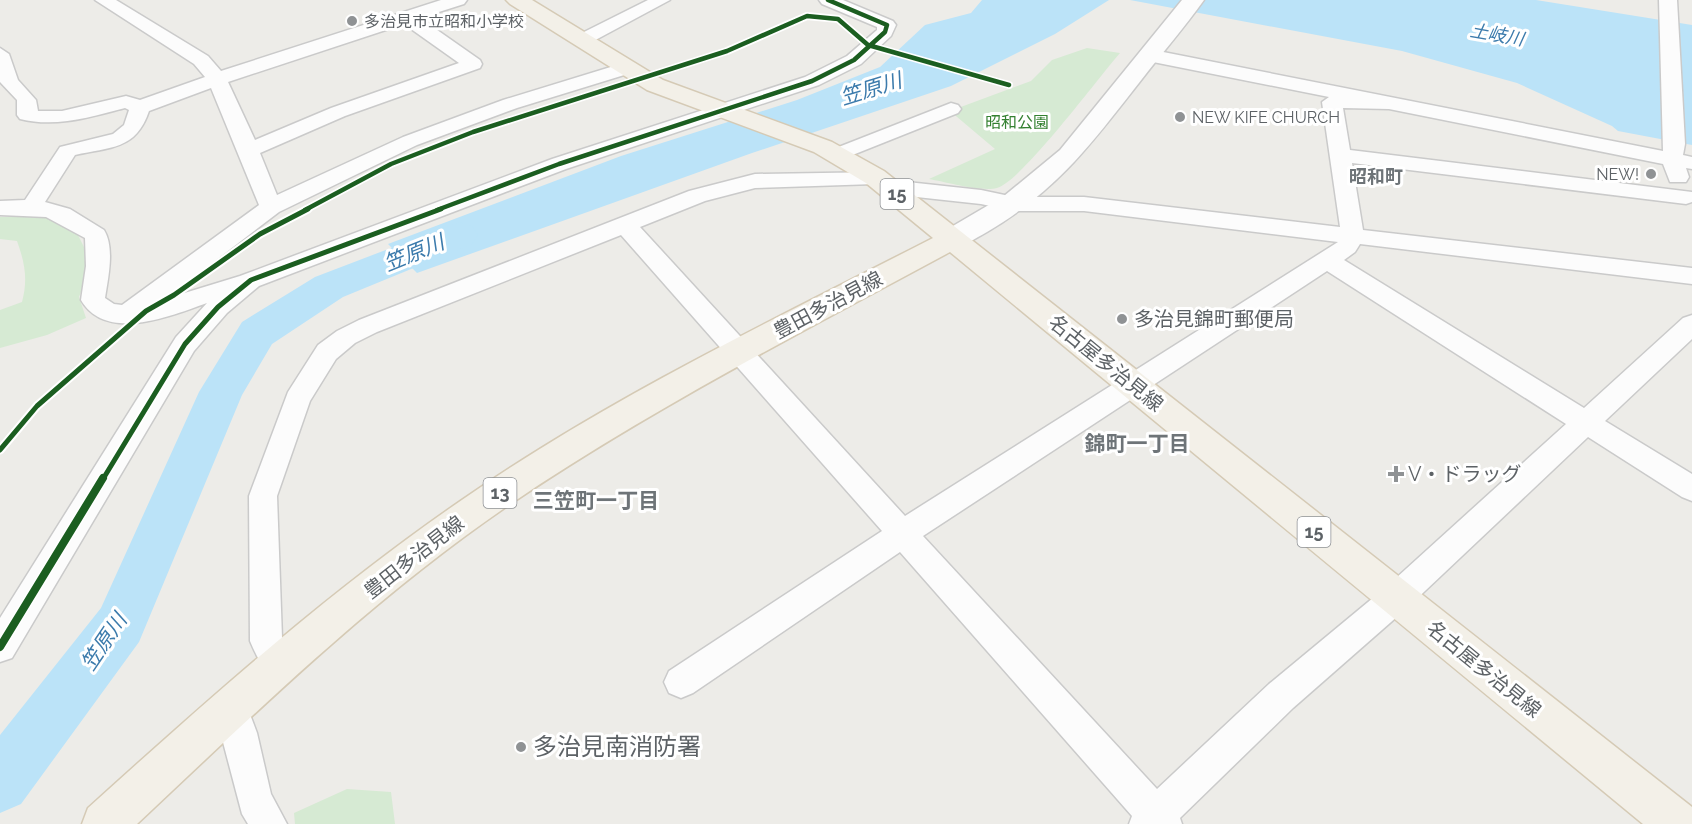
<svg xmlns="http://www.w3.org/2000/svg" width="1692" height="824" viewBox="0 0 1692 824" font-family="Raleway,'Noto Sans JP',sans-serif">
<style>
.green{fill:#d6ead3}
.water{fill:#bbe3f8}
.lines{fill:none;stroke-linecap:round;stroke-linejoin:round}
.river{fill:#bbe3f8;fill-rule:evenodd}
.minor-casing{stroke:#cacaca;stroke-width:3}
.tertiary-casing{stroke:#cacaca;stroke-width:3}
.primary-casing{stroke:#d5cab5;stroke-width:3}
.minor{fill:#fcfcfc;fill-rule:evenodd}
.tertiary{fill:#fcfcfc;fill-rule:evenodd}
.primary{fill:#f3f0e8;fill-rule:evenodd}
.cycleway-far2-casing{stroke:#fff;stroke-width:8}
.cycleway-far1-casing{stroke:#fff;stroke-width:9}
.cycleway-casing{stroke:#fff;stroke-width:11}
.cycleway-far2{stroke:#1b5e20;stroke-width:4.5}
.cycleway-far1{stroke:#1b5e20;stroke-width:5}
.cycleway{stroke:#1b5e20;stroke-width:8}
.poi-dot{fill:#8f9294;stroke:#fff;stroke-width:2}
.labels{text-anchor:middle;stroke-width:6;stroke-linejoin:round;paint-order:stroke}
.far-poi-label{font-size:16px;fill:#5d6266;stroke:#fff;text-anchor:start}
.far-park-label{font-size:16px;fill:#348131;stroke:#fff}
.far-water-label{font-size:18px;font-style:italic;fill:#3c7bac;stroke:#fff}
.far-quarter-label{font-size:18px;font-weight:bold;fill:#6e7478;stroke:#fff}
.shield{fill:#fff;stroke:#8e9194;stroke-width:1.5}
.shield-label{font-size:18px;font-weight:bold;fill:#5d6266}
.street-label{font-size:20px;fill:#5d6266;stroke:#fff}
.poi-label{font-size:20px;fill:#5d6266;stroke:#fff;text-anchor:start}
.water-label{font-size:21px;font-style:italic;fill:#3c7bac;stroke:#fff}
.neighbourhood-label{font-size:21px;font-weight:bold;fill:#6e7478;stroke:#fff}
.near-poi-label{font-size:24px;fill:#5d6266;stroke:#fff;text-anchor:start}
</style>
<rect width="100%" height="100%" fill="#edece8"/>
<path class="green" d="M1087 48 1120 53C1099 77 1021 182 997 188 981 192 946 182 929 179L995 149 950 111 1031 81 1052 60Z
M0 217H45L74 227 92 263 79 297 86 318 47 335 0 348V310L22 302C28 280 25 263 17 241L0 239Z
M347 789 391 792 395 824H295L294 813Z"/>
<path class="water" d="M982 0H1109L1055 34 951 86 752 153 417 273 388 244 621 156 797 100 880 67 925 25 971 13Z
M1130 0H1536L1692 25V145L1618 131 1612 126 1517 83 1402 51Z"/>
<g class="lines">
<path class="river" d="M459 222 472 226 478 235 472 244 343 297 272 344 242 395 139 642 21 804 0 813V735L101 608 199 392 242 322 315 277Z"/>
<defs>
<path id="minor" d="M95 0H116L208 56 221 71 441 0H467L464 4 420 18 480 60 482 64 480 68 345 116 260 153 277 195 403 137 503 100 627 62 636 68 634 72 517 108 417 145 279 212 165 299 240 276 552 159 805 77 847 56 877 30V27L822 4 819 0H843L893 21 896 25 891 36 861 64 819 85 566 169 259 286 227 313 194 351 12 658 0 662V618L176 337 207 303C171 316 106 343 81 300L86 266 85 238 46 217 0 215V201L25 200 60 147 113 134 124 125 129 110 125 108C90 117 56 128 20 119L17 115V100L0 82V48L9 54 18 80 36 100 38 111H62L126 96 140 100 205 77 194 64ZM404 24 459 63 331 108 255 140 228 82ZM211 88 259 205 122 305 114 304 105 298C108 278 115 248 104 230L70 209 45 202 75 155C110 147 136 150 149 111Z
M648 0H670L588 44 582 45 573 40 576 36Z
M1659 0H1677L1685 144 1683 155 1692 157V169L1686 168 1689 177 1686 182H1670L1663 164 1389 109 1343 108 1350 150 1692 192V202L1686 204 1352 163 1363 230 1692 268V284L1360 244 1355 252 1344 260 1584 408 1683 318 1692 315V339L1605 421 1692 474V501L1682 497 1588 437 1407 608 1293 708 1180 818 1182 824H1129L1132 816 900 552 693 693 681 698 669 693 664 682 669 671 882 531 621 235 377 332 355 343 336 359 310 401 277 496 282 638 297 665 293 676 281 681C264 674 257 657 250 641L249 496 288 392 318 345 337 331 359 320 689 191 755 174 883 172 886 177 883 182 875 184 755 188 705 201 640 227 905 516 1338 242 1084 211H1014L981 204 889 194 881 192 878 187 881 182 889 180 981 190 1014 197H1084L1340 227 1322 102 1329 97 1148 61 1141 59 1139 55 1141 51 1148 49 1663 151ZM1327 271 1566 424 1385 588 1269 684 1157 789 923 536Z
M951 103 958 105 961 109 958 113 845 158H831L828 154 831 150Z
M231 691 243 696 257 733 271 794 287 824H248L242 814 214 708 219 696Z"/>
<path id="tertiary" d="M1182 0H1204C1185 27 1162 53 1142 79 1091 144 1059 189 987 232 972 240 959 251 941 247L937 240 941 233 1004 196 1060 150Z"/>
<path id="primary" d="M506 0H532L663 80 832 142 884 171 1692 807V824H1643L950 252C800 333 647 411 506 507 372 599 255 713 137 824H82L88 808C213 695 338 583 478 489 621 392 779 317 933 238L866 183 814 152 647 90 510 4Z"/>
</defs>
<use href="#minor" class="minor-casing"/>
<use href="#tertiary" class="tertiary-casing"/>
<use href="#primary" class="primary-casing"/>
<use href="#minor" class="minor"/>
<use href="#tertiary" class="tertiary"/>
<use href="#primary" class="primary"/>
<defs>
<path id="cycleway-far2" d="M305 210 391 164 473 132 727 51 807 16 838 19 868 45 1009 85
M437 210 559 164 812 81 854 60 885 32 887 25 828 0"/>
<path id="cycleway-far1" d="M0 450 37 406 146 311 174 295 260 234 308 209
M103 479 185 344 218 307 251 280 441 209"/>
<path id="cycleway" d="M0 647 103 478"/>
</defs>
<use href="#cycleway-far2" class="cycleway-far2-casing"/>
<use href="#cycleway-far1" class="cycleway-far1-casing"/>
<use href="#cycleway" class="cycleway-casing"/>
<use href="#cycleway-far2" class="cycleway-far2"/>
<use href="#cycleway-far1" class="cycleway-far1"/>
<use href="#cycleway" class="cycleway"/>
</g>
<g class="poi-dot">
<circle cx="352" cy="21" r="6"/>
<circle cx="1180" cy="117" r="6"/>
<circle cx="1651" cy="174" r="6"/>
<circle cx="1122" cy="319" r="6"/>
<path d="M1393 465h6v6h6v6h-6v6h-6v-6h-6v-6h6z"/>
<circle cx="521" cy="747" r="6"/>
</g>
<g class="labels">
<g class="far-poi-label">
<text x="364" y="27">多治見市立昭和小学校</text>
<text x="1192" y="123">NEW KIFE CHURCH</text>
<text x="1639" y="180" text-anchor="end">NEW!</text>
</g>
<g class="far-park-label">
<text x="1017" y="128">昭和公園</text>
</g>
<g class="far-water-label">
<text transform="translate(1497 35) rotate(10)" y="6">土岐川</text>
</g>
<g class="far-quarter-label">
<text x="1376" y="183">昭和町</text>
</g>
<g class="shield">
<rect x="880.5" y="179" width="33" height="30" rx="4.5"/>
<rect x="483.5" y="478" width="33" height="30" rx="4.5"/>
<rect x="1297.5" y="517" width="33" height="30" rx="4.5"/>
</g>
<g class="shield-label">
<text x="897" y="200">15</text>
<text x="500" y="499">13</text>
<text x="1314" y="538">15</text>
</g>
<g class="street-label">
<text transform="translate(828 305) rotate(-28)" y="7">豊田多治見線</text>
<text transform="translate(1106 363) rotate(39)" y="7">名古屋多治見線</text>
<text transform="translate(414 557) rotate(-38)" y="7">豊田多治見線</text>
<text transform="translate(1484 669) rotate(39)" y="7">名古屋多治見線</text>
</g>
<g class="poi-label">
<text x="1134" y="326">多治見錦町郵便局</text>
<text x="1408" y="481">V・ドラッグ</text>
</g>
<g class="water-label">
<text transform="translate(871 89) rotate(-17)" y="7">笠原川</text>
<text transform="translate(414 253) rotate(-22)" y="7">笠原川</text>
<text transform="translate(104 642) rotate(-56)" y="7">笠原川</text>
</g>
<g class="neighbourhood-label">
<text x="1137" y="451">錦町一丁目</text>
<text x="596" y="508">三笠町一丁目</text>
</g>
<g class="near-poi-label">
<text x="533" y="755">多治見南消防署</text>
</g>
</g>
</svg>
